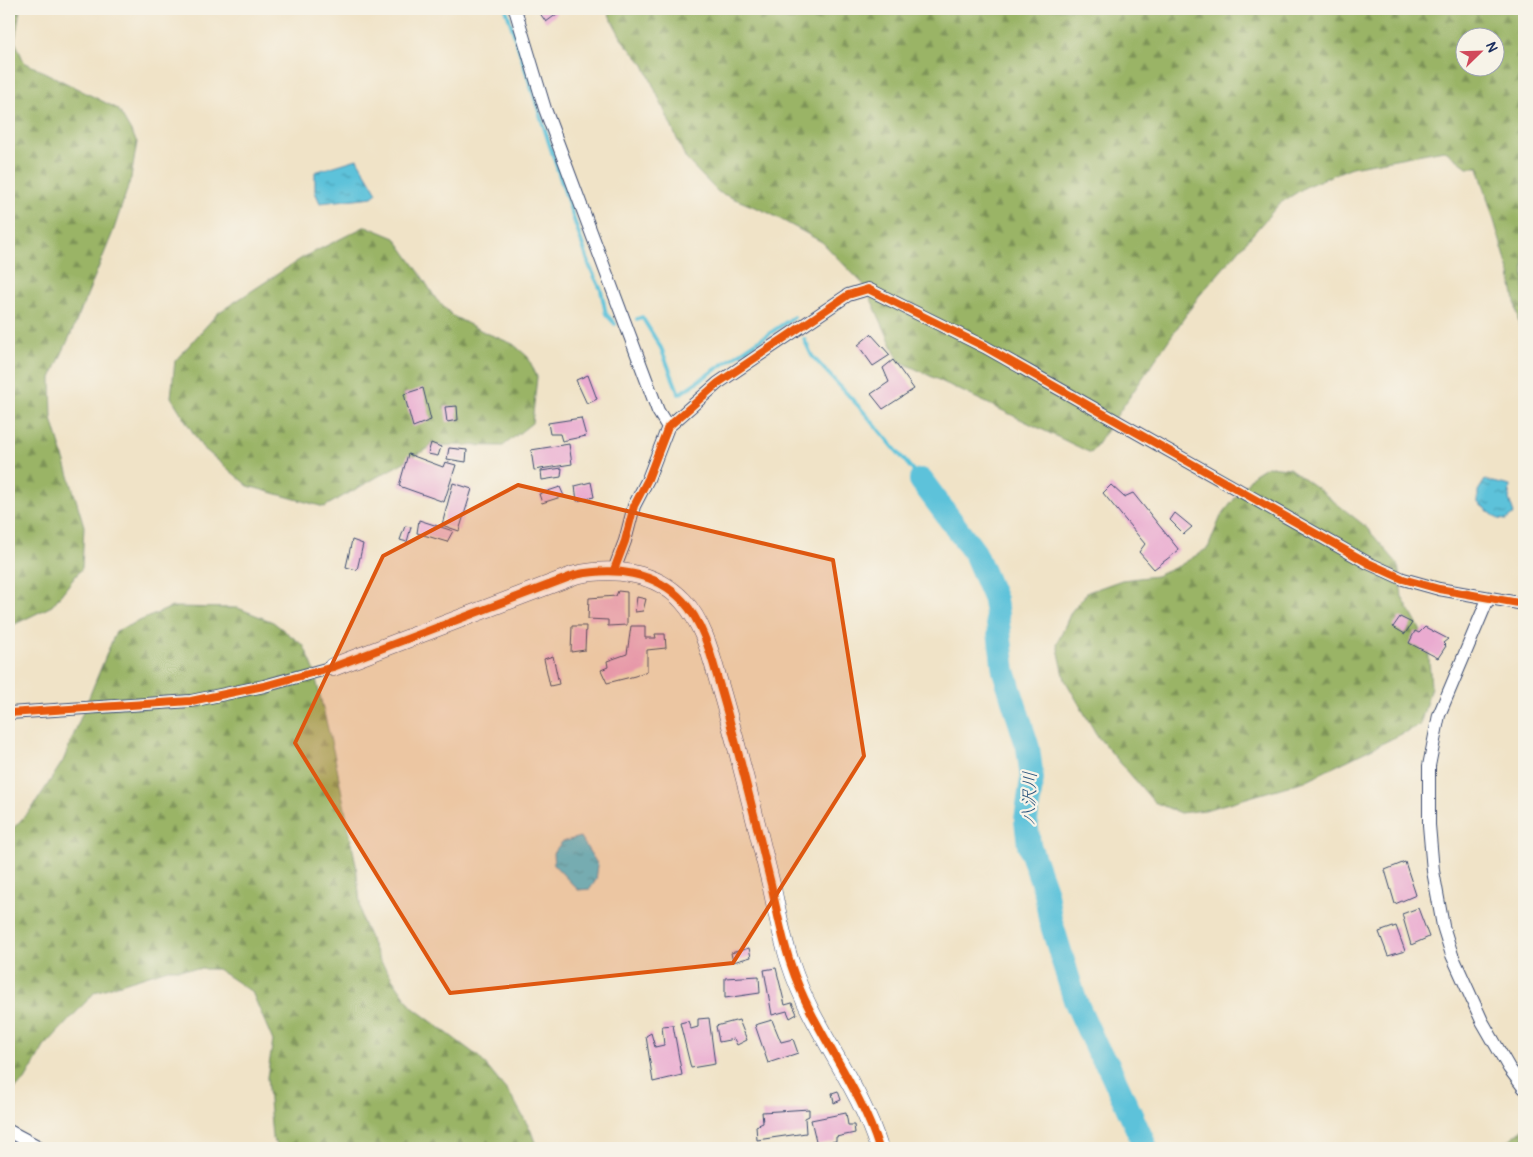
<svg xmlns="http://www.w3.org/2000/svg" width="1533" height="1157" viewBox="0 0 1533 1157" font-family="Pangolin,'Klee One',sans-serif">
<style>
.forest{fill:url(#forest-firs);stroke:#5a7262;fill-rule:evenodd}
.water{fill:url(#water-ripples);stroke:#3c789c}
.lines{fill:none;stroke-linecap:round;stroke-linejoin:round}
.stream{stroke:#5dc2da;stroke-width:4}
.river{stroke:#5dc2da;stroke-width:24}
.building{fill:#eaabd0}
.street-casing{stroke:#3b4a6e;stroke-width:14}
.secondary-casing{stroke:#3b4a6e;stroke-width:19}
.street{stroke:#fff;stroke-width:12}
.secondary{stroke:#fff;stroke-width:18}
.cycleway-casing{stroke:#f7f3e8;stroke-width:11}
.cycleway{stroke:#e8590c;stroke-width:8}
.marked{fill:#de5710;fill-opacity:0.2;stroke:#de5710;stroke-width:4;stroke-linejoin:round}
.labels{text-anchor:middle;stroke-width:4.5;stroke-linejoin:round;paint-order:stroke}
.water-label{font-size:18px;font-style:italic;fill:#2c547d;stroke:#f7f3e8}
</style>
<defs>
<pattern id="forest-firs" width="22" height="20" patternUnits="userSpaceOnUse" patternTransform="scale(1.25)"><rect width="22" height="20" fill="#9ab466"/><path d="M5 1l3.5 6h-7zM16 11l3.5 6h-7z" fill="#7d9357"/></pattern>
<pattern id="water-ripples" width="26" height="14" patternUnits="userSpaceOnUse" patternTransform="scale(1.25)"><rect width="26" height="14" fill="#5dc2da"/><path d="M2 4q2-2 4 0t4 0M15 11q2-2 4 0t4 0" fill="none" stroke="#4c9eb4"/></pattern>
</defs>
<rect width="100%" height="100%" fill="#f7f3e8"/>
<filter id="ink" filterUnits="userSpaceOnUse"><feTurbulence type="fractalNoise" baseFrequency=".02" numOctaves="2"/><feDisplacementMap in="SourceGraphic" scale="10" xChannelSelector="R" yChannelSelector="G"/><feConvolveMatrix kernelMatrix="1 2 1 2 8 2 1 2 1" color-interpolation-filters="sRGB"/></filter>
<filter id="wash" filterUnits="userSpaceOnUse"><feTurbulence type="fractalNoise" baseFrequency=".0096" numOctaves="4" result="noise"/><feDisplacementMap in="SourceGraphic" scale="20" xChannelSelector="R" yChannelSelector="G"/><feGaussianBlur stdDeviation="1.12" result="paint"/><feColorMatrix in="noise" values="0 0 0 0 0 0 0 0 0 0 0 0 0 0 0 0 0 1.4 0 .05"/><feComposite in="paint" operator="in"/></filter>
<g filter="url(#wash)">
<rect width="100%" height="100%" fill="#f0e3c7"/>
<path class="forest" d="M9 9H20L15 41 24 62 118 109 137 142 131 178 113 232 74 327 51 378 52 419 84 526 82 568 52 606 9 627Z
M606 9H1524V352L1510 274 1478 167H1467L1444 150 1352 167 1307 186 1279 204 1199 296 1091 453 899 361 865 286 822 242 769 213 718 192 686 159 644 65 623 41ZM1466 38H1496V68H1466Z
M366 226 395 238 419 272 436 299 453 316 484 332 513 344 528 357 537 377 532 423 503 446 434 445 324 507 248 486 202 447 171 397 175 361 218 313 302 258Z
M1267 466 1289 468 1317 488 1365 526 1398 564 1402 597 1428 644 1431 687 1420 725 1305 781 1205 810 1180 813 1154 802 1098 737 1065 680 1057 644 1071 612 1088 592 1122 580 1156 576 1179 566 1208 548 1221 516 1254 474Z
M172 607 238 608 273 622 304 646 313 667 335 758 356 865 362 920 379 959 412 1007 479 1057 512 1097 531 1131 537 1148H278L272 1137 267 1077 273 1041 252 992 217 969H168L95 992 44 1047 25 1080 9 1094V833L33 807 63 761 116 631Z
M1524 1128V1148H1499Z"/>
<path class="water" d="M357 159 377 193 372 197 320 203 315 192V172Z
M1485 480 1510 486 1509 499 1514 514 1506 520 1498 519 1478 503V491Z
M580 837 598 865 596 880 590 889 578 890 554 865 553 853 562 842Z"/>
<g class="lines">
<path class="stream" d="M506 9 568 202 590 267 601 290 606 314 615 324
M637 319 642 317 661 348 679 394 794 317
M804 339 812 356 863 411 921 480"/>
<path class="river" d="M921 480 975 553 995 600 1004 671 1028 748 1032 779 1026 820 1029 845 1046 893 1050 919 1075 1000 1097 1049 1109 1067 1146 1148"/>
</g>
<g id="blocks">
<path class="building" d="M537 9H553L557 14 546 22Z
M871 334 890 355 873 366 858 345Z
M893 360 914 389 883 409 871 394 889 382 883 368Z
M588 375 597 399 587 404 576 380Z
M423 388 431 420 413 427 404 394Z
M457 406 458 420 447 422 445 407Z
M581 418 586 436 562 441 560 434H550L548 423Z
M431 443 441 447 438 456 428 454Z
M569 444 572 464 534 470 531 450Z
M449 448 467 450 466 462 447 459Z
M408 454 443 467 445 462 456 465 444 502 399 486Z
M562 468 561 477 542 480 541 471Z
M591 482 594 497 577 501 575 486Z
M453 483 472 489 459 531 442 525Z
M1111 485 1124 497 1133 493 1179 550 1154 569 1139 552 1145 544 1103 493Z
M560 487 564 496 542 503 539 494Z
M1175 513 1192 527 1184 534 1170 520Z
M419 520 453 531 447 542 417 533Z
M405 526 411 527 407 542 400 540Z
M352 540 363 544 357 570 346 567Z
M618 591 627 592V625L608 626V620L588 619 589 598 616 596Z
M637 597 646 599 643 611 635 612Z
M1400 617 1412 623 1405 634 1393 627Z
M572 626H586L585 650 571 652Z
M631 626H645V638H656L655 634H665L666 648 647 650V671L635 676 607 683 601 670 608 667 607 661 627 654Z
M1425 627 1448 639 1443 643 1446 646 1438 658 1409 643 1415 631 1419 633Z
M553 656 559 684 550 686 544 659Z
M1405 862 1416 895 1395 904 1385 870Z
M1418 908 1429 937 1411 945 1402 914Z
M1396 926 1405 951 1388 956 1379 932Z
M749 948 751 957 733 962 731 953Z
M776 968 785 1005 792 1003 797 1014 790 1018 787 1011 772 1015 764 970Z
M759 976 760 993 725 998V978Z
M709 1018 715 1064 691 1068 680 1023 688 1021 691 1029 698 1027V1019Z
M739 1020 747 1040 737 1045 734 1039 719 1042 716 1026Z
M772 1020 781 1042 793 1039 798 1053 768 1063 755 1025Z
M673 1025 682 1075 653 1082 646 1036 651 1033 655 1047 664 1045 662 1026Z
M838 1091 841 1100 834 1103 832 1093Z
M809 1109V1116L805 1118 806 1133 757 1140 756 1126 763 1123 762 1112Z
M846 1113 848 1125H854L855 1133 836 1137V1141L817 1145 811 1120Z"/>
</g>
</g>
<g filter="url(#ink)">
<use href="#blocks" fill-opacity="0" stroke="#3b4a6e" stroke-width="1"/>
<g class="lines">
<defs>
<path id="street" d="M515 9 545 109 658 411 668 427
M614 570 625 541 634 506 648 479 668 427 718 383 848 295 868 289 985 347 1368 563 1403 579 1439 589 1524 604
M1488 599 1439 715 1429 766V825L1433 871 1443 926 1452 955 1482 1021 1509 1068 1524 1088
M9 713 191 701 264 686 333 667
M9 1131 41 1148"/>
<path id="secondary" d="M333 667 575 575C613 567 655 571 683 601 705 625 712 660 721 690 740 755 755 819 771 884 777 911 782 939 791 965 812 1030 859 1083 879 1148"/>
</defs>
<use href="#street" class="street-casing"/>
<use href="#secondary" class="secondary-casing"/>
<use href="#street" class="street"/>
<use href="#secondary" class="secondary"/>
<defs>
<path id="cycleway" d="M614 570 625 541 634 506 648 479 668 427 718 383 848 295 868 289 985 347 1368 563 1403 579 1439 589 1524 604
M9 713 191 701 264 686 333 667 575 575C613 567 655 571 683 601 705 625 712 660 721 690 740 755 755 819 771 884 777 911 782 939 791 965 812 1030 859 1083 879 1148"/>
</defs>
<use href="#cycleway" class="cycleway-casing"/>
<use href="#cycleway" class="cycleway"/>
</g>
</g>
<path class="marked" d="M518 485 833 560 864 756 733 963 450 993 295 743 383 556Z"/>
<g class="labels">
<g class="water-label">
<text transform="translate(1029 798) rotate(-88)" y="6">八沢川</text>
</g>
</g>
<rect width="1533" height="1157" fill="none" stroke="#f7f3e8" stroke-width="30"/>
<g transform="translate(1480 52) rotate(67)"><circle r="24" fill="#f7f3e8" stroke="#9fa5b1"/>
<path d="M0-4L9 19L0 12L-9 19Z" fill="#d1495b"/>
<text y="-8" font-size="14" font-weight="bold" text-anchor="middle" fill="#1b2f5e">N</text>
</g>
</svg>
